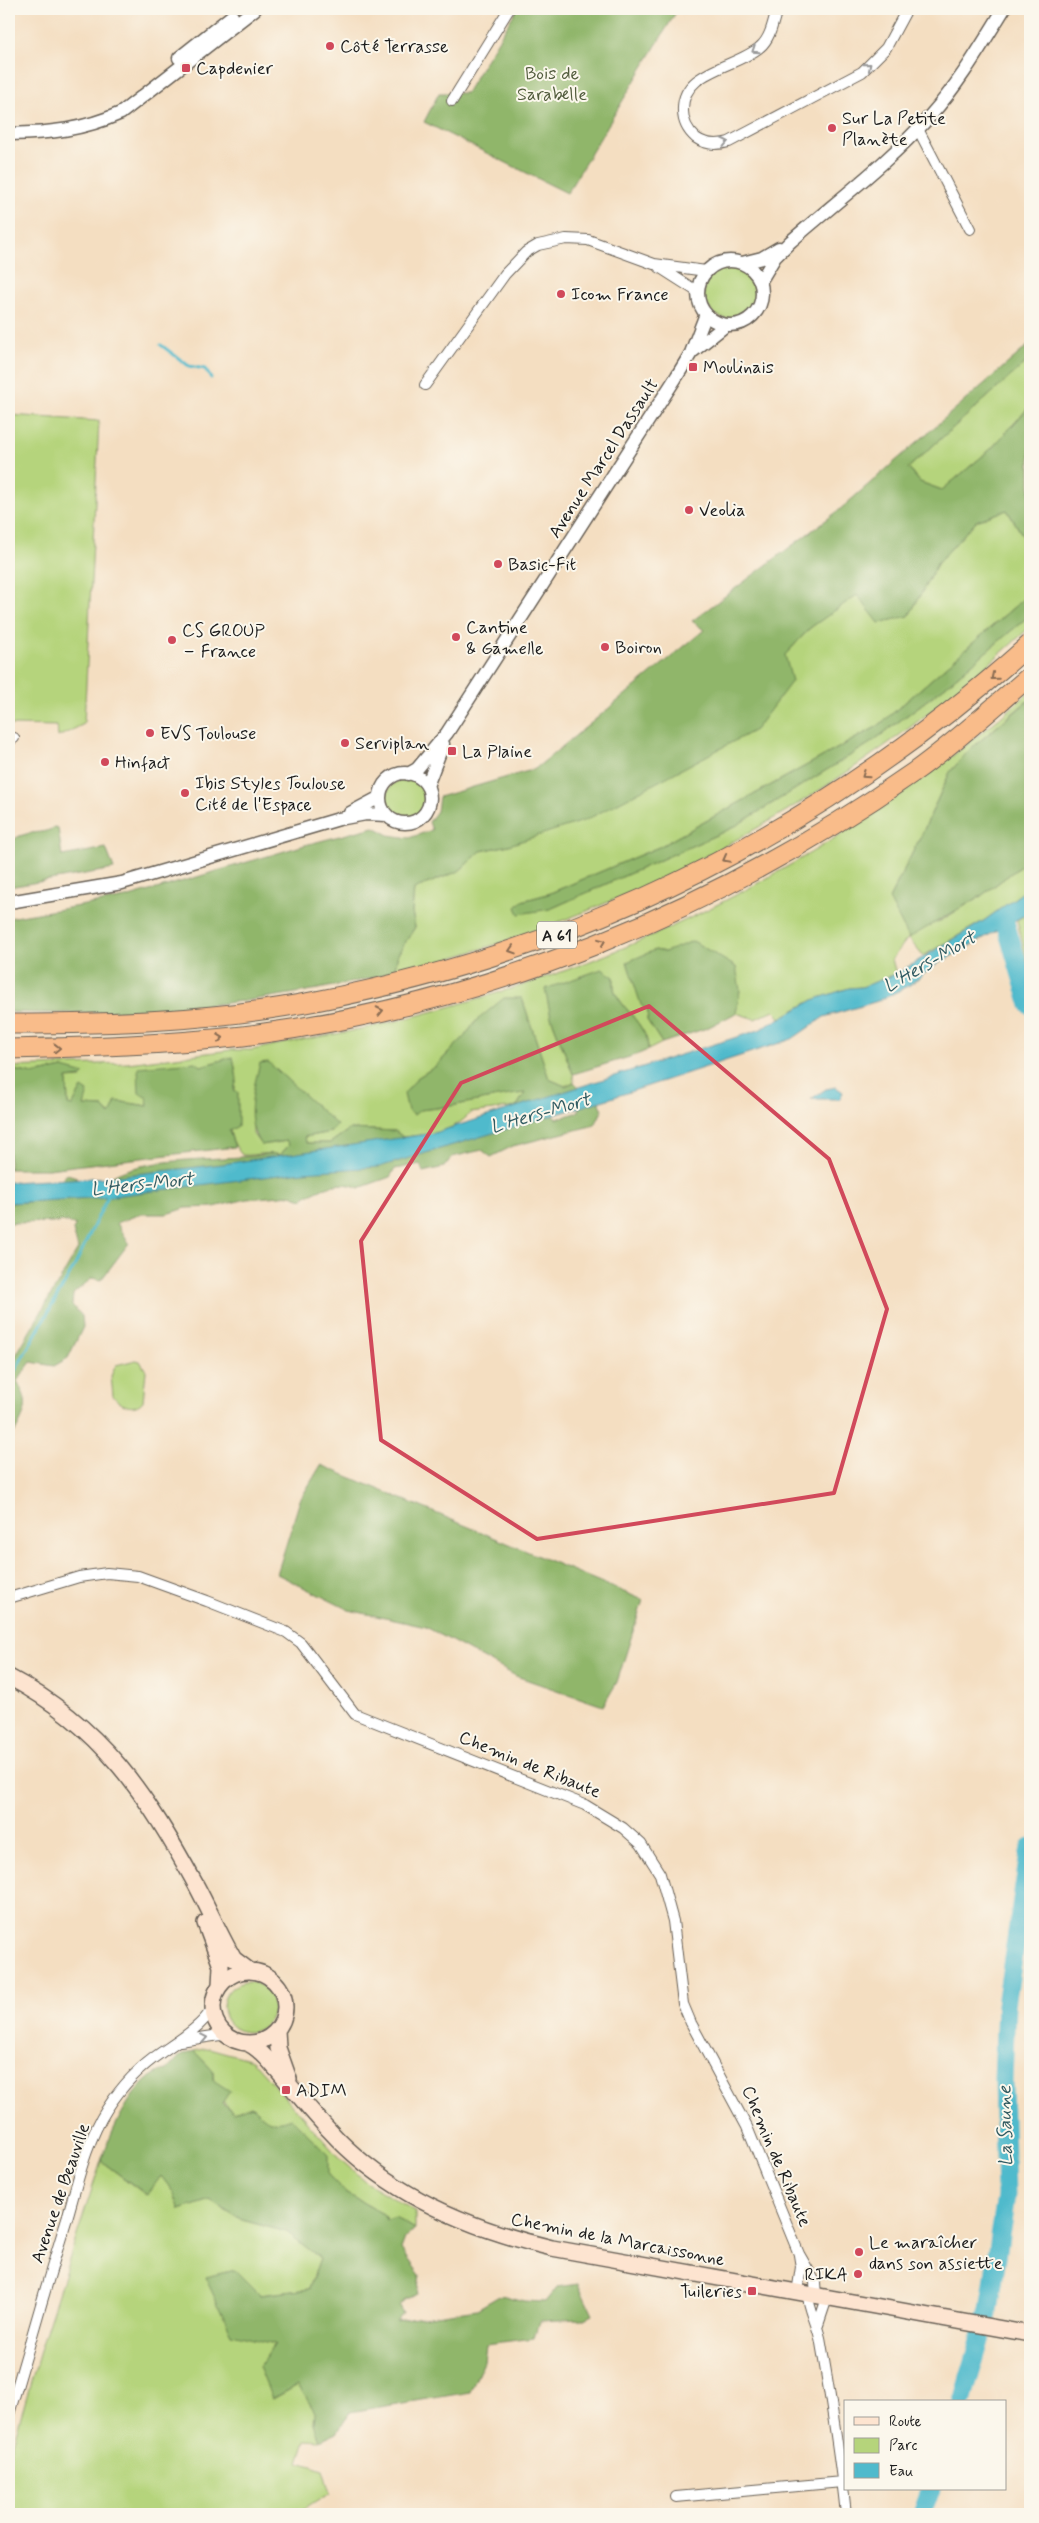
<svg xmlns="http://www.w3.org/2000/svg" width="1039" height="2523" viewBox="0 0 1039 2523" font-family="Mynerve,sans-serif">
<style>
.green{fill:#b5d47b;stroke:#68784c}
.forest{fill:#90b66b;stroke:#566944}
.water{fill:#50bacc;stroke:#366b74}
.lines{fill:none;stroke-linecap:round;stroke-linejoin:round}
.stream{stroke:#50bacc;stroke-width:3}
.river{stroke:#50bacc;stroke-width:19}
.minor-casing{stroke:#686056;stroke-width:12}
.tertiary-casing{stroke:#686056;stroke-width:15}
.secondary-casing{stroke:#686056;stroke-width:18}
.motorway-casing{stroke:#686056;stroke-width:21}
.minor{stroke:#fff;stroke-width:10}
.tertiary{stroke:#fff;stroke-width:12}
.secondary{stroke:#fde4d0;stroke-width:15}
.motorway{stroke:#f9bc8a;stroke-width:19}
.oneway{stroke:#999}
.oneway2{stroke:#8a6c53}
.marked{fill:none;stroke:#d1495b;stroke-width:4;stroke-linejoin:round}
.poi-dot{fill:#d1495b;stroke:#fbf7ec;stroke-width:2}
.labels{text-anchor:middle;stroke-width:4;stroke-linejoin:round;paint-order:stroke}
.shield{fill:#fbf7ec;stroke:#5f5e5a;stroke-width:1}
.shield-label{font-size:16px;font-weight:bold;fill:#1c1c1c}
.poi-label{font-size:18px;fill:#1c1c1c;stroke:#fbf7ec;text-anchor:start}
.park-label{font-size:18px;fill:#525c3d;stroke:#fbf7ec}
.street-label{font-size:18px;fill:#1c1c1c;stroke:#fbf7ec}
.water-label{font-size:19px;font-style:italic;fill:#315b62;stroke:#fbf7ec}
</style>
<rect width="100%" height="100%" fill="#fbf7ec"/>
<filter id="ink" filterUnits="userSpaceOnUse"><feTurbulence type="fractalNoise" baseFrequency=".02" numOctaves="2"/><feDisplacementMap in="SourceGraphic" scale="10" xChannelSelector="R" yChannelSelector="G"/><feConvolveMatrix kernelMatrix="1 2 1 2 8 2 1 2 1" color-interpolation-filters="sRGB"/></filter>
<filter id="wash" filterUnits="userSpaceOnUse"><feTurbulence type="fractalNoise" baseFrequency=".0096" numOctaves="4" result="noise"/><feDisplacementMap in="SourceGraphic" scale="20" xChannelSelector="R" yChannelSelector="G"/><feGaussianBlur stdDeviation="1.12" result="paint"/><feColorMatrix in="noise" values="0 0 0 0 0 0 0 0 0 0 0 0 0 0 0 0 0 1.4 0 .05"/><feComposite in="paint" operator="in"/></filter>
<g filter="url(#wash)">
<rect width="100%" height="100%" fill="#f4dec1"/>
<path class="green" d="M704 293a26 26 0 1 1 52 0a26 26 0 1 1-52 0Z
M1030 359V406L991 449 942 490 920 482 908 468Z
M9 415 99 421 84 724 58 737 57 726 9 725Z
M1007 510 1024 538 1030 532V593L878 726 659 847 548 894 522 901 550 909 732 828 869 744 943 688 1030 615V627C851 793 632 916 394 973L398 954 415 927 412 912 414 889 459 871 481 851 509 845 785 655 810 628 857 594 909 616 937 564 976 521Z
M1030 692V705L1027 701 969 750 950 772 922 834 889 899 937 923 981 896 1030 859V887L985 920 923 956 908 938 892 959 896 974 862 987 849 988 813 1000 780 1018 774 1010 755 1019 736 1013 740 990 665 952 655 950 647 1020 662 1043 648 1050C649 1028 625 1011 616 994 613 989 614 983 614 977L551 1017 573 1074 574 1082 565 1086 549 1079 522 998 476 1021 465 1036 436 1066 417 1078 419 1110C455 1107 490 1097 526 1092L516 1107 470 1113C454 1133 427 1134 403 1137L395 1131 350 1129 330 1143H307L303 1137 331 1132 253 1105V1134L261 1145 287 1141 289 1145 280 1155C265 1151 258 1156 242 1155 220 1129 233 1110 236 1081 237 1073 234 1065 233 1057L201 1066 147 1098 148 1106 116 1101 111 1115 103 1107 83 1106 82 1088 72 1106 68 1105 67 1079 82 1078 63 1068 33 1074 9 1069V1067L128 1063 231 1050H252C294 1040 338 1035 380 1025 418 1016 456 1005 494 994 692 935 875 828 1030 692Z
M386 799a20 20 0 1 1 40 0a20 20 0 1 1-40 0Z
M1030 912V974L1017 920Z
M136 1360 140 1361 146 1371 143 1401C134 1412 120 1405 113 1396L111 1376 116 1365Z
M223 2007a25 25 0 1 1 50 0a25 25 0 1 1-50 0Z
M209 2048 252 2060 341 2160 367 2183 415 2211V2229L395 2217 386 2220 383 2214 346 2193 278 2124 267 2121 251 2106 234 2113C221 2102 213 2088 213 2071L194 2051Z
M101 2161 146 2195 161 2175 174 2193 180 2210 210 2200 242 2220 287 2232 320 2258 309 2289 260 2295 235 2270 276 2344 273 2399 298 2385 316 2412 314 2424 320 2441 306 2440 299 2462 323 2470 330 2493 297 2514H9V2457L45 2334Z"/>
<path class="forest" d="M517 9H678L567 193 424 122 439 93H466Z
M1030 344V359L908 468 920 482 942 490 991 449 1030 406V532L1025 539 1007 510 976 521 937 564 909 616 879 623 857 595 810 628 785 655 792 681 755 730 586 820 509 845 481 851 459 871 414 889 412 912 415 927 398 954 394 973C268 1003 138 1017 9 1012V918L126 898 305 845 374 827 389 835 409 838 432 830 429 822 437 811 439 797 535 769 704 630 692 621 838 511Z
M1030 593V615L943 688 869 744 732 828 550 909 519 914 516 907 522 901 548 894 659 847 878 726Z
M1028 701 1030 705V859L981 896 909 938 889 899 922 834 950 772 969 750Z
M55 827 58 828 62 856 106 848 114 869 9 887V840C16 840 17 836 23 835 34 831 45 834 55 827Z
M693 941 736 967 740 990 736 1013 707 1028 662 1043 647 1020 648 1011 641 1005 627 962 655 950 665 952Z
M602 969 614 977C614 983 613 989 616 994 625 1011 649 1028 648 1050L636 1055 573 1074 551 1017 545 989Z
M504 998H522L549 1079 565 1086 574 1082 585 1093 563 1102 551 1115 557 1119 578 1112 580 1103 597 1099 603 1109 595 1125 513 1146 491 1157 482 1150 452 1157 444 1167 423 1172 420 1164 395 1169 390 1177 359 1188C341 1179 318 1188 302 1199L291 1195 247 1199 214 1207 186 1208 166 1214H140L117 1223 129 1243 101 1280 92 1278 73 1294 72 1305 82 1316 83 1327 68 1358 54 1366 31 1362 17 1381C30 1404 27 1409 15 1432L9 1431V1367L78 1249 73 1230 76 1225 66 1222 9 1223V1203L41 1201 67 1174 77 1177 91 1195C97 1190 104 1181 111 1177 145 1157 215 1160 254 1156 265 1155 269 1152 280 1155L289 1145 287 1141 261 1145C244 1122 253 1090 260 1063L268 1062 337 1125 331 1132 304 1137 307 1143H330L350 1129 395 1131 403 1137C376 1165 312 1149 281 1171L354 1165 420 1148 457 1142 474 1134 496 1128 512 1114 525 1093C490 1097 455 1107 420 1110L414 1115 408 1111 404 1094 417 1078 436 1066 465 1036 476 1021Z
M233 1057 237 1079 234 1090 238 1092V1126L229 1131 235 1147 48 1169H9V1069L33 1074 63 1068 85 1074 82 1077 67 1079 68 1105 72 1106 82 1088 88 1092 84 1106 103 1107 110 1115 116 1101 148 1106 147 1098 139 1093 138 1067 196 1062 201 1066Z
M321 1465 643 1600 617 1682 603 1706 516 1676 426 1627 349 1610 277 1574 300 1500Z
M194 2051 213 2071V2080L230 2091 222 2103 234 2113 252 2106C267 2121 270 2126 291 2118L328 2154V2175L346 2193 383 2214 386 2220 395 2217 415 2229 405 2238 401 2249 420 2275 417 2294 404 2300 399 2306 403 2313 396 2321 477 2309 501 2295 524 2301 545 2302 557 2287 578 2284 592 2314 582 2319 539 2321 534 2338 486 2344 484 2361 470 2392 350 2412 337 2433 320 2441 314 2424 315 2412 298 2385 272 2399 259 2367 275 2344 232 2334 205 2277 235 2270 260 2295 309 2289 320 2258 287 2232 242 2220 210 2200 180 2210 174 2193 161 2176 147 2195 101 2161C111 2133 135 2074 167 2070L180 2056Z"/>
<path class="water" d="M1030 887V912L939 963 908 986 878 1001 824 1017 792 1039 611 1098 379 1167 303 1172 106 1197 9 1203V1182L110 1177 223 1164 434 1133 759 1030 813 1000 849 988 862 987 896 974 985 920Z
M836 1087 843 1092 840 1099H811L826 1089Z"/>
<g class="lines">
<path class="stream" d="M161 345 189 366 205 369 211 378
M9 1381 74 1267 109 1194"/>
<path class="river" d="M1004 919 1030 1005
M962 2402 989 2310 1006 2196 1003 2080 1006 2005 1030 1847
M922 2514 931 2489"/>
</g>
</g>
<g filter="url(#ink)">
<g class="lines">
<defs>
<path id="minor" d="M777 9C773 21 771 38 760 47 736 68 681 70 683 111 683 122 688 131 696 138 706 145 718 145 729 142L862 72 886 48 907 9
M452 101 509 9
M918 129 970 229
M659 267 698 292
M425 385 505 274 526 252 538 245 566 239 588 240 654 264 706 271
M9 739 14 738
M9 1598 79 1577 107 1573 138 1576 207 1601 286 1632 301 1643 355 1714 585 1805 623 1828 641 1844 660 1874 673 1921 683 2004 691 2023 747 2127 799 2254 815 2282 816 2296
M180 2041 220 2035 228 2037
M797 2293 801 2267 799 2255
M808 2295C808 2308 819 2327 821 2343 831 2400 840 2457 846 2514
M818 2325 827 2298
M9 2414C29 2348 47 2281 68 2215 78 2180 87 2140 107 2109 121 2087 141 2066 162 2052 181 2039 201 2027 213 2008
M676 2497 842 2482"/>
<path id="tertiary" d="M179 58 232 16
M9 134C51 133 82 130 121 113L255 9
M698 293a32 32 0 1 1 64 0a32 32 0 1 1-64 0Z
M742 263 762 258 779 248
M760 282 775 257 790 242C837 201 888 163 930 116 959 84 981 46 1004 9
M693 351 726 325
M380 798a25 25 0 1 1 50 0a25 25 0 1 1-50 0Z
M408 774 417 769 447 733 677 376 691 353 706 314
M427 786 443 744
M350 813 380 797
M9 902 122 883 339 819 366 814 387 815"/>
<path id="secondary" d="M9 1677C102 1726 147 1795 196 1885 209 1909 220 1935 234 1959L250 1971
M205 1923 221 1966 220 1985
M213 2007a36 36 0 1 1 72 0a36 36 0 1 1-72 0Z
M277 2030 278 2048 289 2079
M249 2044C261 2050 268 2060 277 2070 294 2090 311 2111 329 2130 387 2194 470 2229 552 2248L1030 2334"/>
<path id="motorway" d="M9 1024C112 1024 215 1021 316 1001 588 949 824 829 1030 644
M9 1049C87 1047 165 1045 243 1036 485 1006 715 911 914 772 955 743 992 708 1030 676"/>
</defs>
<use href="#minor" class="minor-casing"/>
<use href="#tertiary" class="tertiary-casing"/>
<use href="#secondary" class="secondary-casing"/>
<use href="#motorway" class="motorway-casing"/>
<use href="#minor" class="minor"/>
<use href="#tertiary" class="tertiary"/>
<use href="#secondary" class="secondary"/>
<use href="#motorway" class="motorway"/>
</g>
<defs><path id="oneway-chevron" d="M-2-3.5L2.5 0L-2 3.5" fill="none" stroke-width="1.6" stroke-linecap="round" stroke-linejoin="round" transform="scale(1.25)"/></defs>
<g class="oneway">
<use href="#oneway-chevron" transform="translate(755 50) rotate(147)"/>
<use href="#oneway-chevron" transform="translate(868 66) rotate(-40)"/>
<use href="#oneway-chevron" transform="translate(725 142) rotate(-12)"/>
<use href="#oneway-chevron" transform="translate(204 2038) rotate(-11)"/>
</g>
<g class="oneway2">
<use href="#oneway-chevron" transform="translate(994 677) rotate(140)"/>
<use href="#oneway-chevron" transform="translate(865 775) rotate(145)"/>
<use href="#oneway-chevron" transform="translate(726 859) rotate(152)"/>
<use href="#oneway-chevron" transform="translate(602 942) rotate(-22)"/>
<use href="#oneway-chevron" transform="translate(512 950) rotate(162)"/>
<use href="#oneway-chevron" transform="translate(380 1011) rotate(-12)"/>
<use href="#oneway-chevron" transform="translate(220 1038) rotate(-6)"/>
<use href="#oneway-chevron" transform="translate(57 1048) rotate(-1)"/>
</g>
</g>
<path class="marked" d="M649 1006 829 1159 887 1309 834 1493 537 1539 381 1440 361 1241 461 1083Z"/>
<g class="poi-dot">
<circle cx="330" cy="46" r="5"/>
<rect x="181" y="63" width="10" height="10" rx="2.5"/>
<circle cx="832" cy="128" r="5"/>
<circle cx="561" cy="294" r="5"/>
<rect x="688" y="362" width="10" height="10" rx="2.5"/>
<circle cx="689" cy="510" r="5"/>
<circle cx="498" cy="564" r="5"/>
<circle cx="456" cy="637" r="5"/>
<circle cx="172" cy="640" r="5"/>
<circle cx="605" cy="647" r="5"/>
<circle cx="150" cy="733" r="5"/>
<circle cx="345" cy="743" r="5"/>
<rect x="447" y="746" width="10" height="10" rx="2.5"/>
<circle cx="105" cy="762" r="5"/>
<circle cx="185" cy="793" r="5"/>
<rect x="281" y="2085" width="10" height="10" rx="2.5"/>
<circle cx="859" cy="2252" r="5"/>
<circle cx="858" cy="2274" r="5"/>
<rect x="747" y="2286" width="10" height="10" rx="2.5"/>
</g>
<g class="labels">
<rect class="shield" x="537" y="921.5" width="40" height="27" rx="4"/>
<g class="shield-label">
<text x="557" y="941">A 61</text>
</g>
<g class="poi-label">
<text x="340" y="52">Côté Terrasse</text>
<text x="196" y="74">Capdenier</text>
<text x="842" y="124">Sur La Petite<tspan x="842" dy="21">Planète</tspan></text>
<text x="571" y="300">Icom France</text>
<text x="703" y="373">Moulinais</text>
<text x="699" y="516">Veolia</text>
<text x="508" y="570">Basic-Fit</text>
<text x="466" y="633">Cantine<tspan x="466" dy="21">&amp; Gamelle</tspan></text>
<text x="182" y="636">CS GROUP<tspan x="182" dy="21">– France</tspan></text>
<text x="615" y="653">Boiron</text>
<text x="160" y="739">EVS Toulouse</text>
<text x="355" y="749">Serviplan</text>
<text x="462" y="757">La Plaine</text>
<text x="115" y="768">Hinfact</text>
<text x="195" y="789">Ibis Styles Toulouse<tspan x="195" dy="21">Cité de l'Espace</tspan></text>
<text x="296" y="2096">ADIM</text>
<text x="869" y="2248">Le maraîcher<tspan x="869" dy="21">dans son assiette</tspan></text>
<text x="848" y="2280" text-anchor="end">RIKA</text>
<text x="742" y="2297" text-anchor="end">Tuileries</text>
</g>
<g class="park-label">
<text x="552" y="79">Bois de<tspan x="552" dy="21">Sarabelle</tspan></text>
</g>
<g class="street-label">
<text transform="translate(603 458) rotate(-57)" y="6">Avenue Marcel Dassault</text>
<text transform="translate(530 1764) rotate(22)" y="6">Chemin de Ribaute</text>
<text transform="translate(777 2156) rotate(67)" y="6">Chemin de Ribaute</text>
<text transform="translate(60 2193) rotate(-71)" y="6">Avenue de Beauville</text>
<text transform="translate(618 2239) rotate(11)" y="6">Chemin de la Marcaissonne</text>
</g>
<g class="water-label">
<text transform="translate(929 961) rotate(-30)" y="7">L'Hers-Mort</text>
<text transform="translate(540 1112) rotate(-16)" y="7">L'Hers-Mort</text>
<text transform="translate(142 1183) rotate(-6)" y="7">L'Hers-Mort</text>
<text transform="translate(1004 2126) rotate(-91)" y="7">La Saune</text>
</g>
</g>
<rect width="1039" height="2523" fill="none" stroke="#fbf7ec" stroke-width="30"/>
<rect x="844" y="2400" width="162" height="90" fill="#fbf7ec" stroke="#a29f99"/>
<rect x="854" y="2417" width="25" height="8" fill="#fde4d0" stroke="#a29f99"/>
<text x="889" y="2426" font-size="15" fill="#1c1c1c">Route</text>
<rect x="854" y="2438" width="25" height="15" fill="#b5d47b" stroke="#a29f99"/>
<text x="889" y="2450" font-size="15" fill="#1c1c1c">Parc</text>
<rect x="854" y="2463" width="25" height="15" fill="#50bacc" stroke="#a29f99"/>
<text x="889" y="2476" font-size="15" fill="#1c1c1c">Eau</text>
</svg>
